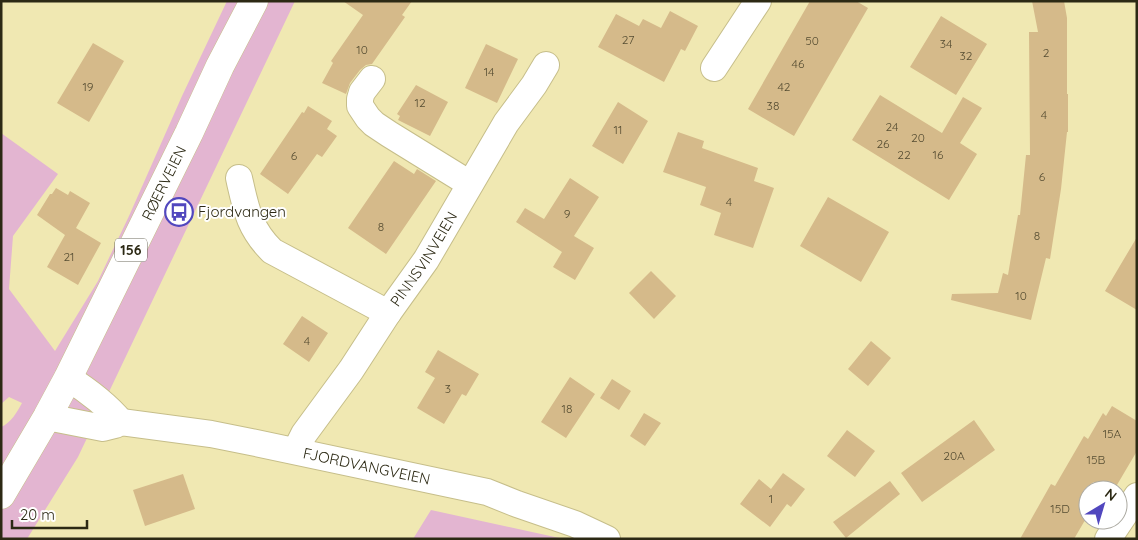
<svg xmlns="http://www.w3.org/2000/svg" width="1138" height="540" viewBox="0 0 1138 540" font-family="Quicksand,sans-serif">
<style>
.green{fill:#e3b5d1}
.building{fill:#d5ba8a}
.lines{fill:none;stroke-linecap:round;stroke-linejoin:round}
.minor-casing{stroke:#c6be8a;stroke-width:28}
.primary-casing{stroke:#c6be8a;stroke-width:29}
.minor{stroke:#fff;stroke-width:26}
.primary{stroke:#fff;stroke-width:28}
.labels{text-anchor:middle;stroke-width:4;stroke-linejoin:round;paint-order:stroke}
.number-label{font-size:12px;fill:#564d32}
.shield{fill:#fff;stroke:#6b695a;stroke-width:1}
.shield-label{font-size:14px;font-weight:bold;fill:#2c2914}
.street-label{font-size:15px;fill:#2c2914;stroke:#fff}
.poi-label{font-size:15px;fill:#2c2914;stroke:#fff;text-anchor:start}
</style>
<rect width="100%" height="100%" fill="#f0e8b2"/>
<path class="green" d="M227 1H295L78 457 27 539H1V427C11 423 17 412 22 403L9 397 1 404V133L58 174 13 236 9 289 55 351 98 281 129 216 182 96Z
M431 510 564 539H413Z"/>
<path class="building" d="M343 1H412L402 15 405 17 372 64 366 65 360 70 350 83 346 94 322 83 333 63 331 61 363 15Z
M810 1H856L868 8 794 136 748 109Z
M1032 1H1064L1067 18V94H1068V132H1067L1061 189 1050 259 1046 258 1031 320 951 300 952 294 998 293 1003 273 1008 275 1018 215H1020L1026 155H1030L1029 32H1038Z
M670 11 698 26 685 51 681 49 664 82 598 47 616 14 639 26 643 19 661 28Z
M941 16 987 44 956 95 910 67Z
M93 43 124 61 89 122 57 103Z
M486 44 518 59 497 103 465 88Z
M416 85 448 102 430 136 398 120 400 116 397 114Z
M880 95 942 133 963 97 982 108 960 143 977 154 949 200 852 140Z
M618 102 648 121 623 164 592 146Z
M308 106 332 121 327 129 337 136 322 157 317 154 288 194 260 174 302 112 304 113Z
M678 132 704 141 702 148 758 168 754 181 774 188 753 248 714 235 721 213 700 205 706 187 663 172Z
M394 161 414 174 417 169 436 181 386 254 348 228Z
M570 178 599 197 574 236 594 248 575 280 553 267 562 252 516 222 525 208 544 219Z
M56 188 68 195 70 191 90 203 76 228 101 243 78 285 47 267 65 235 37 215 50 194H52Z
M828 197 889 232 861 282 800 246Z
M1137 237V310L1105 291Z
M651 271 676 296 654 319 629 293Z
M302 316 328 333 309 362 283 344Z
M871 341 891 358 868 386 848 369Z
M438 350 479 374 466 396 462 394 444 424 417 408 435 378 425 372Z
M570 377 595 394 566 438 541 422Z
M612 379 631 391 619 410 600 398Z
M1112 406 1137 421V451L1114 490H1088V515L1074 539H1020L1051 484 1055 486 1084 436 1088 439 1103 413 1106 416Z
M644 413 661 423 645 446 630 436Z
M974 420 995 450 922 502 901 473Z
M847 430 875 451 855 477 827 456Z
M783 473 805 489 791 507 787 504 770 527 740 504 759 479 771 489Z
M183 474 195 509 145 526 133 490Z
M890 481 900 494 846 538 833 522Z"/>
<g class="lines">
<defs>
<g id="minor">
<path d="M714 68 758 1"/>
<path d="M372 79 362 92 360 99V106L368 118 374 124 389 134 470 184"/>
<path d="M239 178C246 209 249 228 272 251L388 313"/>
<path d="M68 378C87 390 106 404 121 422"/>
<path id="s1" d="M47 417 103 428 115 425 121 422 211 434 251 442 487 492 517 504 575 524 607 539"/>
<path id="s2" d="M296 450 304 434 351 370 388 313 426 260 506 123 534 85 546 65"/>
<path d="M1108 539 1137 496"/>
</g>
<g id="primary">
<path id="s3" d="M1 495 47 417 68 378 189 133 220 66 254 1"/>
</g>
</defs>
<use href="#minor" class="minor-casing"/>
<use href="#primary" class="primary-casing"/>
<use href="#minor" class="minor"/>
<use href="#primary" class="primary"/>
</g>
<defs>
<symbol id="bus-ring" viewBox="-11 -11 22 22"><circle r="9.5" fill="#fff" stroke="#5147be" stroke-width="1.5"/><path d="M-5-6H5V4H4V6H2V4H-2V6H-4V4H-5ZM-3.5-4V0h7V-4ZM-3.5 1.2v1.5H-2V1.2ZM2 1.2v1.5H3.5V1.2Z" fill="#5147be"/></symbol>
</defs>
<g fill-rule="evenodd">
<use href="#bus-ring" x="163" y="196" width="32" height="32"/>
</g>
<g class="labels">
<g class="number-label">
<text x="628" y="44">27</text>
<text x="812" y="45">50</text>
<text x="946" y="48">34</text>
<text x="362" y="54">10</text>
<text x="1046" y="57">2</text>
<text x="966" y="60">32</text>
<text x="798" y="68">46</text>
<text x="489" y="76">14</text>
<text x="88" y="91">19</text>
<text x="784" y="91">42</text>
<text x="420" y="107">12</text>
<text x="773" y="110">38</text>
<text x="1044" y="119">4</text>
<text x="892" y="131">24</text>
<text x="618" y="134">11</text>
<text x="918" y="142">20</text>
<text x="883" y="148">26</text>
<text x="904" y="159">22</text>
<text x="938" y="159">16</text>
<text x="294" y="160">6</text>
<text x="1042" y="181">6</text>
<text x="729" y="206">4</text>
<text x="567" y="218">9</text>
<text x="381" y="231">8</text>
<text x="1037" y="240">8</text>
<text x="69" y="261">21</text>
<text x="1021" y="300">10</text>
<text x="307" y="345">4</text>
<text x="448" y="393">3</text>
<text x="567" y="413">18</text>
<text x="1112" y="438">15A</text>
<text x="954" y="460">20A</text>
<text x="1096" y="464">15B</text>
<text x="771" y="503">1</text>
<text x="1060" y="513">15D</text>
</g>
<rect class="shield" x="115" y="238.5" width="32" height="23" rx="4"/>
<g class="shield-label">
<text x="131" y="255">156</text>
</g>
<g class="street-label">
<text dy="5" stroke="none"><textPath href="#s3" startOffset="352">RØERVEIEN</textPath></text>
<text dy="5" stroke="none"><textPath href="#s2" startOffset="230">PINNSVINVEIEN</textPath></text>
<text dy="5" stroke="none"><textPath href="#s1" startOffset="326">FJORDVANGVEIEN</textPath></text>
</g>
<g class="poi-label">
<text x="198" y="217">Fjordvangen</text>
</g>
</g>
<rect width="1138" height="540" fill="none" stroke="#2c2914" stroke-width="5"/>
<g transform="translate(1103 505) rotate(38)"><circle r="24" fill="#ffffff" stroke="#aba9a1"/>
<path d="M0-4L9 19L0 12L-9 19Z" fill="#5147be"/>
<text y="-8" font-size="14" font-weight="bold" text-anchor="middle" fill="#2c2914">N</text>
</g>
<path d="M12 520v8h75v-8" fill="none" stroke="#2c2914" stroke-width="2.5"/>
<text x="20" y="520" font-size="15" fill="#2c2914" stroke="#ffffff" stroke-width="4" paint-order="stroke">20 m</text>
</svg>
